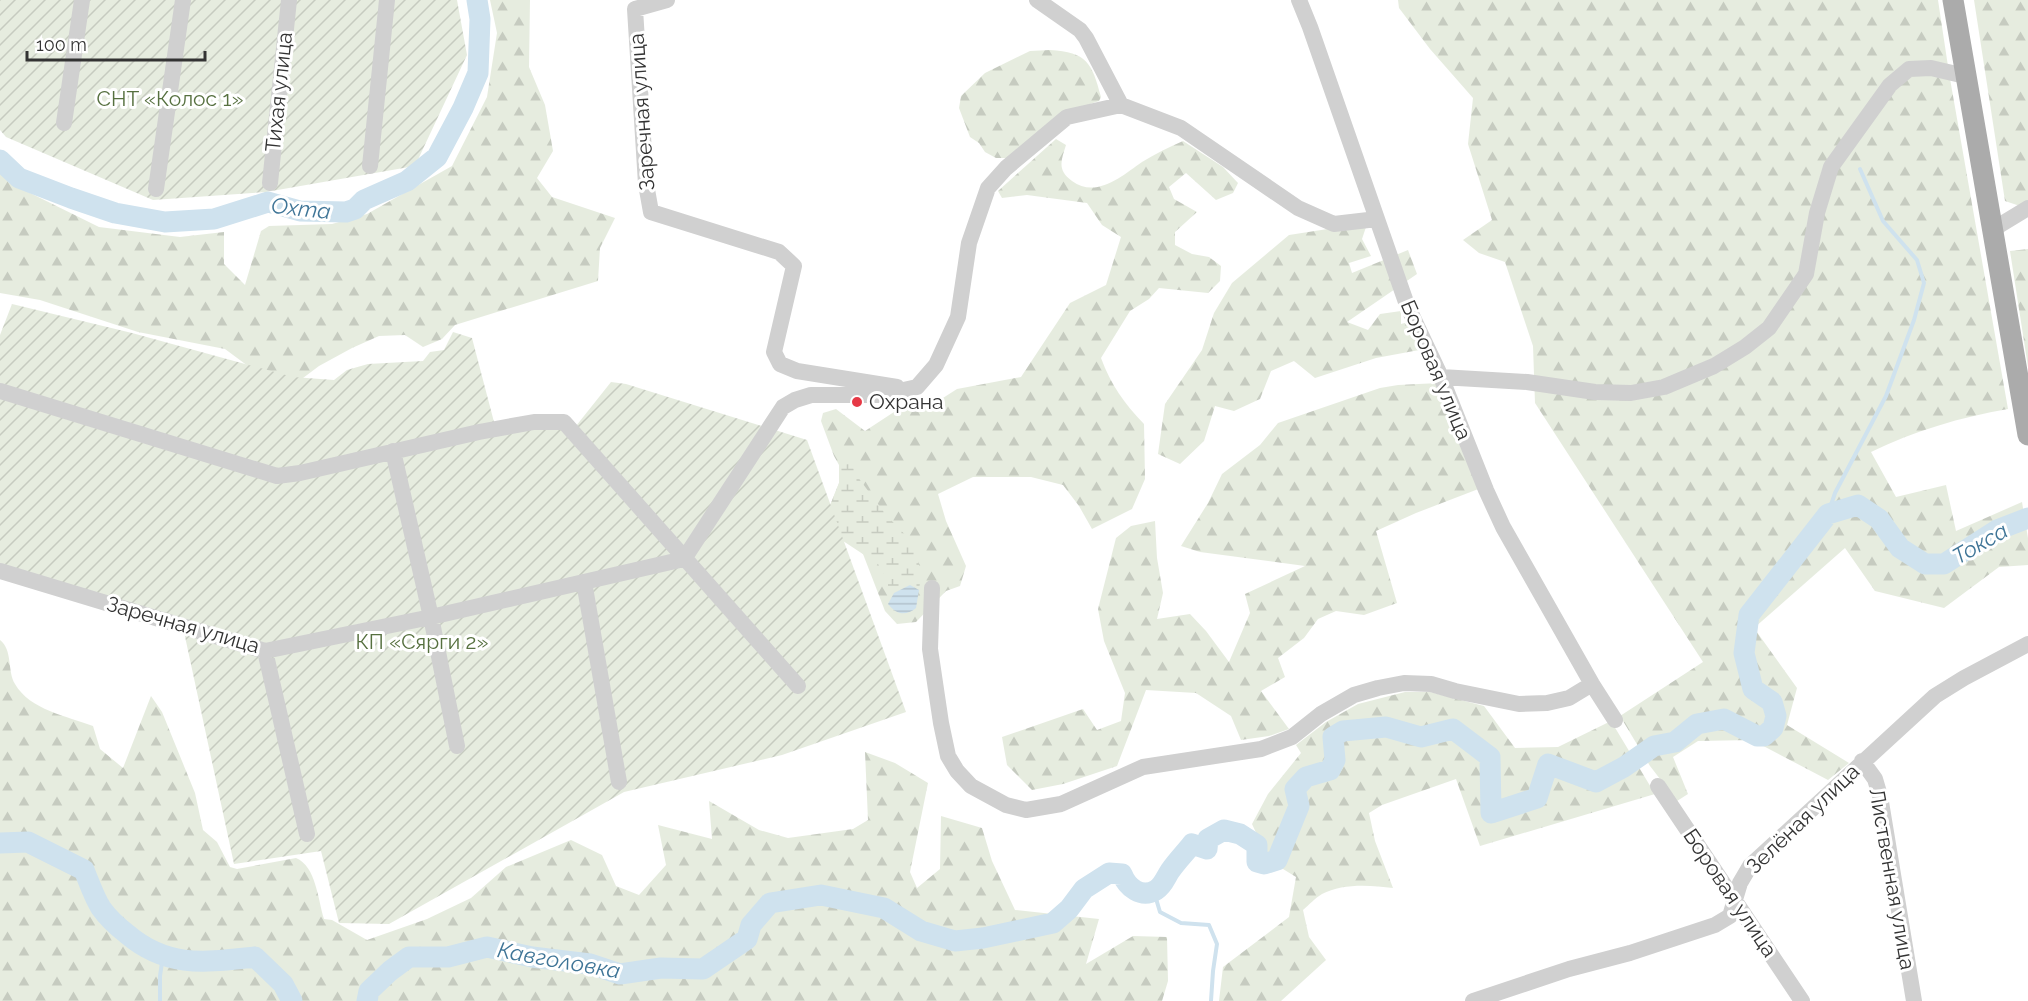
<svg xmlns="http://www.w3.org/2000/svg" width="2028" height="1001" viewBox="0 0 2028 1001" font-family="Raleway,sans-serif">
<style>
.forest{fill:url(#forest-firs)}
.wetland{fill:url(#wetland-marsh)}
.garden{fill:url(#garden-furrows)}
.water{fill:url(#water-rules)}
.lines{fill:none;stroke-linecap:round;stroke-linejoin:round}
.stream{stroke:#cfe2ee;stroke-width:4}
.river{stroke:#cfe2ee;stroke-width:21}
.minor{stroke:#d0d0d0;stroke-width:16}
.major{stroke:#ababab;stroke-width:21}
.poi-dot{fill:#e63946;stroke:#fff;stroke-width:2}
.labels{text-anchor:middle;stroke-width:6;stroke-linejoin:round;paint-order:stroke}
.street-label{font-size:21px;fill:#333;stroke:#fff}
.park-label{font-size:21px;fill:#56703f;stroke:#fff}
.poi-label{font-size:21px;fill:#333;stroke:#fff;text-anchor:start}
.water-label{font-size:22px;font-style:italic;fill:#3f7597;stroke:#fff}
</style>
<defs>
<pattern id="forest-firs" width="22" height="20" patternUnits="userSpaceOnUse" patternTransform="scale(1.5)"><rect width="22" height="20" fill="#e6ecdf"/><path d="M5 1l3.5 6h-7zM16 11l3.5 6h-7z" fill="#c6cbc0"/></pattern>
<pattern id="wetland-marsh" width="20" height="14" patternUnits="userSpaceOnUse" patternTransform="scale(1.5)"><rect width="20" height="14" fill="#e6ecdf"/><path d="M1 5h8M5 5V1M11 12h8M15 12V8" fill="none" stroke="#c6cbc0"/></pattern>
<pattern id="garden-furrows" width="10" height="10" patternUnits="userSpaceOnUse" patternTransform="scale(1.5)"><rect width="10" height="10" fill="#e6ecdf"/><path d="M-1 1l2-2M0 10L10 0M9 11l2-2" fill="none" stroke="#c6cbc0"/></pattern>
<pattern id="water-rules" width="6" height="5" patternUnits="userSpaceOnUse" patternTransform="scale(1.5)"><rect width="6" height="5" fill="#cfe2ee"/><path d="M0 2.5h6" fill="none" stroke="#b2c2cd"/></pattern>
</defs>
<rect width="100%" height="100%" fill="#fff"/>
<path class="forest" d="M490 0H530L529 67 545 105 553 151 537 178 552 197 615 218 600 248 598 281 455 325 442 339 423 347 405 335 379 336 352 348 319 366 303 378 267 380 225 349 138 332 40 300 0 293V170L20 188 99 227 180 237 224 232V264L245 285 261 231 269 226 332 224 367 214 452 166 487 97 497 33Z
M1398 0H1938L1949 73 2008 409C1961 417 1914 431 1871 452L1896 497 1946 485 1956 531 2022 502 2028 538V565L1999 567 1944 608 1875 591 1845 548 1754 628 1797 688 1787 725 1849 763 1828 780 1752 740 1698 741 1673 757 1688 794 1677 801 1650 766 1620 716 1703 662 1535 403 1533 346 1505 262 1479 253 1463 240 1492 220 1468 144 1473 98 1430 49 1399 8Z
M1974 0H2028V201L2020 206 2005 201Z
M1050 50C1087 52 1092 63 1101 97L1099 101 1090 104 1007 158H996L985 152 979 143 970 137 959 108 961 96 985 73 1030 51Z
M1056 139 1066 145C1061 161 1057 170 1072 181 1096 199 1122 176 1142 162 1155 154 1169 147 1183 141L1223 167 1238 183 1233 193 1216 200 1186 173 1169 187 1174 199 1197 212 1175 232V245L1192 254 1209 257 1221 266 1220 281 1208 293 1159 288 1149 299 1130 311 1101 358C1111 385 1124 403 1144 424L1145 479 1132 509 1092 529 1079 506 1063 485 1031 477H973L938 494 946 521 966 566 960 586 946 591 916 622 897 624 885 611 863 554 825 518 839 483V465L834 456 821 421 823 413 836 409 865 431 894 412 915 405H932L957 389 1021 377 1070 303 1106 285 1121 237 1102 225 1087 203 1027 195 1002 198 998 191Z
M1347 226 1366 227 1362 239 1371 256 1349 263 1352 273 1408 250 1417 274 1347 322 1368 330 1380 314 1401 311V324L1416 320 1430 348 1376 358 1315 378 1294 361 1271 371 1260 399 1234 411 1215 406 1204 441 1180 464 1158 454 1165 404 1202 350 1214 313 1232 283 1289 235Z
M2028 249V367L2010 251Z
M1439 383 1481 488 1416 513 1376 531 1397 603 1364 615 1336 611 1318 619 1304 638 1278 658 1285 677 1261 691 1289 729 1269 736 1241 740 1231 716 1196 693 1146 690 1117 766 1063 784 1032 790 1007 765 1002 737 1083 709 1097 730 1121 721 1125 693 1104 641 1098 609 1116 538 1131 526 1155 521 1157 558 1163 593 1157 619 1190 614 1206 631 1229 662 1250 613 1245 594 1305 566 1200 552 1181 546 1208 503 1222 474 1260 445 1278 423 1380 388 1398 385Z
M0 640C13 650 7 671 15 684 30 710 67 716 93 726L100 749 123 768 151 696 162 712 195 793 203 830 217 842 230 867 237 869 296 858C316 866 318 900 324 919L332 920 367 940 427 919 471 898 506 867 571 840 602 855 616 886 639 895 666 865 658 825 712 839 709 801 759 830 788 838 853 829 868 820 865 752 895 763 928 783 910 872 917 888 940 869 941 816 982 828 992 861 1015 910 1099 919 1086 964 1133 936 1167 937 1168 981 1162 1001H0Z
M1405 692H1430L1484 706 1515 748 1558 747 1611 721 1655 794 1480 846 1456 779 1382 805 1369 813 1375 841 1393 888C1371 885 1342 883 1322 894 1315 898 1309 905 1303 910L1309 937 1326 960 1281 1001H1219L1223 967 1289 917 1296 877 1265 858C1264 845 1257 836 1252 824L1268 794 1301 753 1296 745 1326 722 1358 704Z"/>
<path class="wetland" d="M851 464 860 480 887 516 915 545 921 575 919 590 910 585 894 593 888 604V581L878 564 837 537 825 518 839 483 840 465Z"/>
<path class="garden" d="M0 0H457L467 55 415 166 266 192 153 200 6 137 0 130Z
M12 304 132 333 293 377 334 380 347 370 368 364 423 361 430 352 444 350 453 332 472 338 494 422 576 426 611 382 626 384 807 440 906 712 782 755 624 792 389 924 339 923 321 851 234 864 181 618 0 565V335Z"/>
<path class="water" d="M910 585 919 590 916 608C905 617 896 614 888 604L894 593Z"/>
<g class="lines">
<path class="stream" d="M1828 514 1835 493 1886 396 1914 320 1924 283 1917 260 1883 221 1860 169
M1154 892 1160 912 1181 923 1209 925 1217 944 1213 971 1211 1001
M160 1001V976L163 956"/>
<path class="river" d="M0 160 19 178 71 198 115 213 165 222 214 219 268 202 300 211 346 212 355 209 364 200 407 181 437 157 463 108 478 73 480 19 477 0
M0 843 28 842 84 870C89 882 94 897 101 908 108 918 118 927 127 934 168 969 207 962 255 957L283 984 292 1001
M367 1001 369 991 390 971 409 957H448L487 947 532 957 590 964 620 974 661 968 703 969 747 939 751 925 770 903 821 895 884 908 921 931 955 941 983 938 1053 923 1069 909 1084 889 1109 873 1122 874C1127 887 1141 899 1156 890 1163 886 1166 877 1170 871 1177 861 1185 853 1192 844L1207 849 1208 839 1224 830 1240 834 1257 845V862L1264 864 1277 860 1299 806 1295 789 1306 777 1330 770 1335 760 1333 737 1343 731 1386 727 1421 737 1453 729 1490 757 1491 813 1537 798 1548 764 1596 782 1624 767 1654 746 1675 742 1697 724 1724 719 1757 736H1764L1773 728 1776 716 1772 702 1753 689 1744 653 1749 615 1828 514 1858 505 1879 519 1900 548 1925 564H1944L1997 530 2028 518"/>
<path class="minor" d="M667 0 635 9 646 184 651 212 779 252 794 266 774 352 780 364 797 371 897 387
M1037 0 1080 30 1086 38 1121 105
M1299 0 1310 27 1407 305 1441 377 1486 490 1503 527 1592 684 1615 720
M64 123 82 0
M370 166 387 0
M270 183 289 0
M156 189 183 0
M1993 231 2000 225 2028 208
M1441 377 1527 382 1595 392 1631 393 1664 387 1714 366 1745 347 1769 328 1806 274 1817 213 1831 167 1890 85 1909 69 1931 68 1965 76
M0 391 277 476 300 473 479 432 534 422H564L798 686
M393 451 431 617 457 746
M684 559 783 407 795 400 811 395H881L917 387 936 365 958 317 969 243 988 188 1006 168 1067 117 1121 105 1181 128 1298 208 1334 224 1377 219
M0 571 265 651 431 617 684 559
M584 582 619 782
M932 588 930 649 941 723 948 756 957 771 971 786 1006 805 1026 810 1061 804 1143 767 1261 749 1292 737 1321 714 1354 695 1378 688 1404 683 1431 684 1455 691 1519 704 1547 703 1569 698 1592 684
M265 651 307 834
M1862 761 1875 779 1880 796 1914 1001
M1658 786 1802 1001
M1473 1001 1569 969 1630 953 1715 925 1730 916 1740 883 1750 866 1935 696 1964 678 2028 644"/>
<path class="major" d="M1953 0 2028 435"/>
</g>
<circle class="poi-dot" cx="857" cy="402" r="6"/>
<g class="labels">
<g class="street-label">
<text transform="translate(279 92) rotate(-84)" y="7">Тихая улица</text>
<text transform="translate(642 112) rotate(-94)" y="7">Заречная улица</text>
<text transform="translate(1436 370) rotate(67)" y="7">Боровая улица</text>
<text transform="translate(183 625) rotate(16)" y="7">Заречная улица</text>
<text transform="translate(1803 819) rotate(-44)" y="7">Зелёная улица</text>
<text transform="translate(1892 879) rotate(80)" y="7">Лиственная улица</text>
<text transform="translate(1730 893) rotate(56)" y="7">Боровая улица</text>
</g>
<g class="park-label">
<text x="170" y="106">СНТ «Колос 1»</text>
<text x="422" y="649">КП «Сярги 2»</text>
</g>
<g class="poi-label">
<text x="869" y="409">Охрана</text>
</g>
<g class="water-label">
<text transform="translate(301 208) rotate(6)" y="8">Охта</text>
<text transform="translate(1980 543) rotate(-30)" y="8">Токса</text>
<text transform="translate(559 960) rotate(10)" y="8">Кавголовка</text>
</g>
</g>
<path d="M27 51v9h178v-9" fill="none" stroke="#333333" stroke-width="3"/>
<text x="36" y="51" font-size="18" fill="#333333" stroke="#ffffff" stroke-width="4.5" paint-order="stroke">100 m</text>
</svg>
